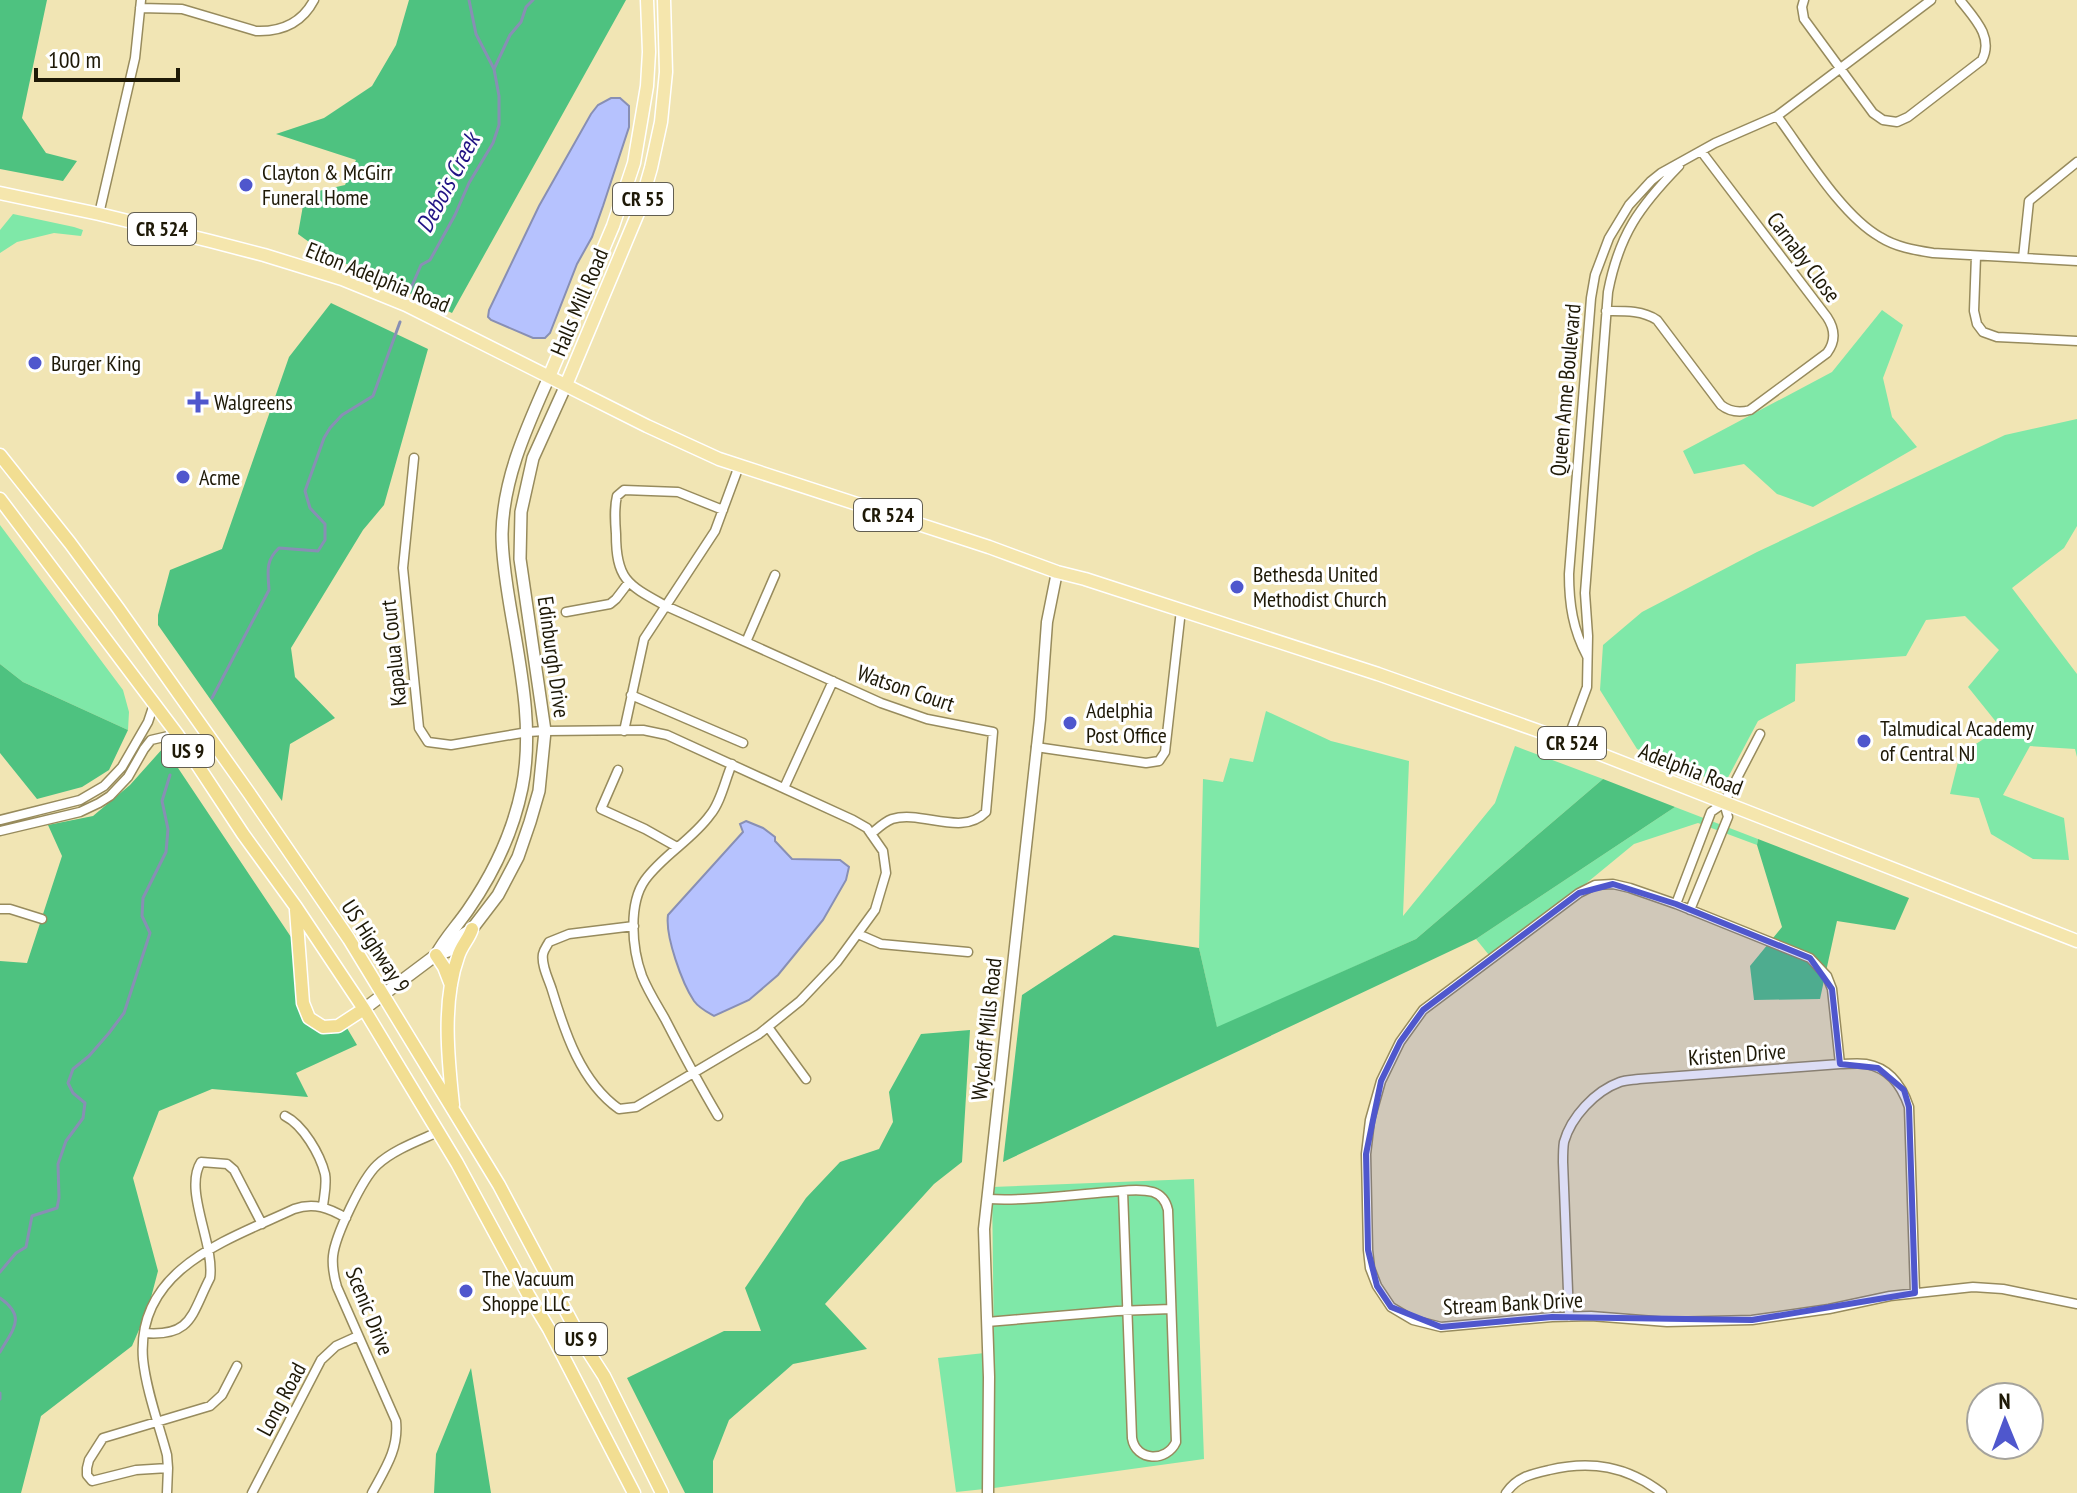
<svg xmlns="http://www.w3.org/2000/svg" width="2077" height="1493" viewBox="0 0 2077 1493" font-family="'PT Sans Narrow',sans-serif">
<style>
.green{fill:#7fe8a8}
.forest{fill:#4ec280}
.water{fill:#b6c2fe;stroke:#888fb4;stroke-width:2}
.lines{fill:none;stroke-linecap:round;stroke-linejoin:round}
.stream{stroke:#888fb4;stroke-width:3}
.minor-casing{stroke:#978b5d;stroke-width:11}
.tertiary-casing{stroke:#978b5d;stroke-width:13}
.secondary-casing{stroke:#978b5d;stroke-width:14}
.primary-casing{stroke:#fff;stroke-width:15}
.trunk-casing{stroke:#fff;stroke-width:15}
.minor{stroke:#fff;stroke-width:8}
.tertiary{stroke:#fff;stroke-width:10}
.secondary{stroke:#fff;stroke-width:11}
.primary{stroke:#f5e6ad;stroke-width:12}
.trunk{stroke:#f2de92;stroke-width:12}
.marked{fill:#4f57cd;fill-opacity:0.2;stroke:#4f57cd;stroke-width:6;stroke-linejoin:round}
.poi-dot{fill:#4f57cd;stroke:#fff;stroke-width:3}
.labels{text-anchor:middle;stroke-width:6;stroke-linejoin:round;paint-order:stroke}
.shield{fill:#fff;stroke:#625e51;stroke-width:2}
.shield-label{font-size:20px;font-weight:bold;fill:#1e1907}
.poi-label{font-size:22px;fill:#1e1907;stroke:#fff;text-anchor:start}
.street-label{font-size:22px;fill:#1e1907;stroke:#fff}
.water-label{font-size:24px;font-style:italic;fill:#211384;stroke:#fff}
</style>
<rect width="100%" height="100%" fill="#f1e5b4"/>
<path class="green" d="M13 214 74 227 83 230 81 236 54 233 17 242 0 253V230Z
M1882 310 1903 325 1883 378 1892 417 1917 447 1813 507 1777 494 1744 464 1694 474 1683 451 1832 372Z
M2077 419V526L2064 548 2012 588 2077 674V757L2075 749 2030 746 2003 795 2064 818 2069 860 2033 859 1991 834 1979 798 1950 794 1960 754 2001 728 1968 687 1999 650 1965 616 1926 620 1906 656 1796 664 1795 701 1758 721 1724 785 1637 749 1600 690 1603 645 1642 612 1757 552 2005 435Z
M0 525 123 690 129 712 128 730 23 682 0 664Z
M1266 711 1331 741 1409 761 1403 916 1495 803 1515 746 1603 779 1416 939 1217 1028 1199 948 1203 779 1223 782 1230 758 1253 762Z
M1675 807 1758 839 1757 845 1698 823 1634 844 1493 960 1476 939Z
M1194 1179 1204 1459 994 1488 956 1492 938 1358 994 1352 992 1187Z"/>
<path class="forest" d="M0 0H47L22 118 46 153 77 161 63 181 0 169Z
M409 0H626L452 313 327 255 298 234 305 194 345 185 356 160 276 134 324 118 372 86 396 45Z
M331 303 428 349 384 505 363 530 291 648 295 677 335 718 290 744 282 801 158 625V615L170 570 222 549 289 357Z
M0 664 23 682 128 730 109 770 82 787 37 799 0 753Z
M164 747 293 940 298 1008C311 1031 323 1034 347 1028L357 1045 296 1073 308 1097 212 1089 159 1111 133 1178 158 1271 148 1309 132 1346 41 1416 21 1493H0V961L27 963 62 856 48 825 93 816 130 785Z
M1603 779 1675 807 1476 939 1003 1162 1022 995 1114 935 1199 948 1217 1027 1416 939Z
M1758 839 1909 898 1895 930 1837 921 1820 999 1754 1000 1750 966 1782 927 1757 845Z
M970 1030 962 1162 934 1184 825 1304 867 1349 793 1364 729 1420 713 1461V1493H685L627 1378 724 1331H761L745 1288 806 1198 840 1162 879 1149 893 1122 889 1092 921 1034Z
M471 1368 491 1493H434L436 1454Z"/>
<path class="water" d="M611 98H620L629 106V127L603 206 592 237 577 264 550 333 545 338H533L491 320 488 317 489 310 539 206 591 114 598 105Z
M746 821 763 828 775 837V841L792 859 840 860 849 867 846 880 823 920 778 975 749 1000 714 1016C707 1012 699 1008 694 1001 682 983 665 936 668 915L743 832 740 824Z"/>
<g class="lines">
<path class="stream" d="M494 69 510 35 521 22 526 7 533 0
M411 288 421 265 430 260 455 215 469 183 493 143 499 125V96L494 69 476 34 469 0
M212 698 269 590C268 572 265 561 279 548L318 551 325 540V524L310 508 305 491 324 438 330 428 342 415 373 396 400 322
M0 1272 16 1253 26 1247 32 1216 57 1208 59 1198 58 1164 66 1141 83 1118 85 1103 73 1093 68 1083 73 1069 89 1056 109 1033 124 1013 150 933 142 916 143 898 166 852 168 829 162 801 170 775
M0 1298C27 1317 13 1329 0 1352
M0 1393V1399"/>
<defs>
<path id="minor" d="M1804 0 1802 7 1804 19 1873 113 1883 120 1897 122 1908 117 1982 60C1994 37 1974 18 1960 0
M140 8 182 9 256 31C282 32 302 23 314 0
M1777 116C1804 152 1841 215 1880 237 1896 247 1914 250 1933 253L2077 261
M99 214 135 58 141 0
M1976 256 1974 311 1977 324 1983 332 1997 337 2077 341
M2023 258 2029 201 2077 162
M1606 311C1623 311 1642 310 1657 320L1721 405C1730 412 1739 413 1750 410L1827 353C1836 341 1835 329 1827 317L1701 151
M414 458 403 568 419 728 428 742 451 745 528 732 545 731 643 730 667 735 853 820 867 828 883 851 886 873 875 910 837 962 800 1001 759 1034 636 1107 619 1109C581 1082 565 1033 552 990 549 980 541 965 543 954 544 949 547 946 549 942L569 934 634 926
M723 510 678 492 624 490 617 496C614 508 615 521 616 534 616 580 628 585 666 606L881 703 927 719 993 732 986 812C962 837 922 810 892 819 884 822 877 829 871 834
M566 612 610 604 616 599 629 582
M746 642 775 575
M1587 656C1573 630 1569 604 1569 574L1591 298 1595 275 1609 238 1629 205 1651 181 1661 173 1715 143 1777 116 1931 0
M631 695 743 743
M624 731 644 639 715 531 739 466
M1567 741 1587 687 1588 636 1585 593 1608 292C1619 235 1639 207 1679 166
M1036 747 1146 763 1159 761 1165 752 1181 610
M618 770 601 809 645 829 677 847
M784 788 833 681
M0 820 80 800 104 786 122 767 148 722 154 704
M0 831 80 812 99 803 110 796 128 777 144 749 151 740 177 734
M1676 904 1711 812 1724 803 1760 734
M0 909H10L42 919
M1690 910 1728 817 1724 803
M858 934 881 944 968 952
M768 1027 806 1079
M1840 1064 1832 989 1827 976 1810 958 1676 904 1630 888 1613 884 1595 885 1579 893 1423 1010 1400 1042 1381 1081 1370 1120 1366 1154 1368 1250 1370 1268 1377 1286 1391 1307 1413 1320 1441 1327 1552 1317 1591 1316 1667 1322 1752 1320 1829 1309 1890 1296 1973 1287 2003 1289 2077 1304
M285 1116C303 1125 320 1154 325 1174 327 1185 324 1196 323 1206
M718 1116C699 1084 682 1052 665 1019 657 1005 648 991 642 976 632 949 628 904 645 880 663 855 692 840 710 815 721 802 725 780 732 764
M988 1199C1028 1201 1068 1195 1108 1192 1123 1191 1139 1188 1153 1192 1162 1195 1166 1201 1168 1210L1176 1442C1167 1462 1136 1462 1132 1438L1123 1191
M1569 1317 1563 1162C1563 1156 1563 1148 1564 1142 1571 1117 1595 1091 1620 1082 1626 1080 1633 1080 1639 1079L1840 1064C1848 1064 1858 1063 1866 1064 1890 1068 1902 1086 1909 1107L1915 1293
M987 1322 1117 1311 1171 1309
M144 1333C192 1337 191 1315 210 1278 215 1244 183 1190 201 1162L227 1164 234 1170 262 1224
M168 1468 136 1470 92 1481 87 1475V1468L89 1460 103 1438 210 1406 222 1395 237 1366
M167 1493 168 1468 167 1455C159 1425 146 1390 143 1359 136 1268 228 1240 294 1209 314 1202 329 1208 346 1218
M252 1493 321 1360 336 1346 358 1336
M372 1493C385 1469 399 1449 396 1421L337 1287C334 1277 332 1267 333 1256 335 1236 362 1179 377 1165 393 1150 418 1141 438 1132
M1506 1493C1517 1477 1531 1474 1549 1470 1591 1460 1627 1466 1662 1493"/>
<path id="tertiary" d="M988 1493 989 1377 984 1229 1040 719 1047 622 1057 572"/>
<path id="secondary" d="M436 955C445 938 457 926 468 910 493 874 513 832 522 788 534 728 520 666 510 606 506 582 502 558 502 534 503 478 527 427 549 377
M364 1009 436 955 448 951 464 934 472 929 498 895 518 857 530 822 539 791 545 731 520 559 521 512 533 458 566 385"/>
<path id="primary" d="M0 193 99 214 210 241 264 255 342 279 406 305 647 426 719 459 989 547 1057 572 1085 579 1378 674 1567 741 2077 941
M549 377 613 226 634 163 647 86 649 52 647 0
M566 385 638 213 651 168 661 122 666 72 664 0"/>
<path id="trunk" d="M0 455 70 543 118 608 249 793 349 939 499 1185 584 1345 604 1376 662 1493
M0 499 177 734 243 834 296 907 364 1009 457 1163 529 1296 549 1329 634 1493
M296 910 303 1003 309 1018 323 1027 338 1026 364 1009
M436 955 444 967 451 985
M453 1105C448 1059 442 1001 458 957 461 946 469 939 472 929"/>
</defs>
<use href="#minor" class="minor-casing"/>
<use href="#tertiary" class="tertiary-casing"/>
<use href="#secondary" class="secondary-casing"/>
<use href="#primary" class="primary-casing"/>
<use href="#trunk" class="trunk-casing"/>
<use href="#minor" class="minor"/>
<use href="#tertiary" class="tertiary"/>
<use href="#secondary" class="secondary"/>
<use href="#primary" class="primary"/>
<use href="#trunk" class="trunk"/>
</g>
<path class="marked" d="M1613 884 1676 904 1810 958 1832 989 1840 1064 1878 1068 1904 1090 1909 1107 1915 1293 1752 1320 1552 1317 1441 1327 1391 1307 1377 1286 1368 1250 1366 1154 1381 1081 1400 1042 1423 1010 1579 893Z"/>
<g class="poi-dot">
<circle cx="246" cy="185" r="8"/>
<circle cx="35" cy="363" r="8"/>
<path d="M194 390h8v8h8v8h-8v8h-8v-8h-8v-8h8z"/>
<circle cx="183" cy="477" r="8"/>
<circle cx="1237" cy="587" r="8"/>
<circle cx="1070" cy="723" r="8"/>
<circle cx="1864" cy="741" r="8"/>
<circle cx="466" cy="1291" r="8"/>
</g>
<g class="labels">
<g class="shield">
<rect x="613" y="183" width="60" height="32" rx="6"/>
<rect x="128" y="213" width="68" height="32" rx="6"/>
<rect x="854" y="499" width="68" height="32" rx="6"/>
<rect x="1538" y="727" width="68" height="32" rx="6"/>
<rect x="162" y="735" width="52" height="32" rx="6"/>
<rect x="555" y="1323" width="52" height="32" rx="6"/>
</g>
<g class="shield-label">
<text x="643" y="206">CR 55</text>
<text x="162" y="236">CR 524</text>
<text x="888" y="522">CR 524</text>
<text x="1572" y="750">CR 524</text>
<text x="188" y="758">US 9</text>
<text x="581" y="1346">US 9</text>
</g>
<g class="poi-label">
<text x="262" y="180">Clayton &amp; McGirr<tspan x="262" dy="25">Funeral Home</tspan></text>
<text x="51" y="371">Burger King</text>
<text x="214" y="410">Walgreens</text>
<text x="199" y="485">Acme</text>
<text x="1253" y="582">Bethesda United<tspan x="1253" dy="25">Methodist Church</tspan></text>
<text x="1086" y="718">Adelphia<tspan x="1086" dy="25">Post Office</tspan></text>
<text x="1880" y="736">Talmudical Academy<tspan x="1880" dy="25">of Central NJ</tspan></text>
<text x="482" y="1286">The Vacuum<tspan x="482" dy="25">Shoppe LLC</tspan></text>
</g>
<g class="street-label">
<text transform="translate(1804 257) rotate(53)" y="8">Carnaby Close</text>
<text transform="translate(378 277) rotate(22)" y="8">Elton Adelphia Road</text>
<text transform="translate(579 302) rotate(-67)" y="8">Halls Mill Road</text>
<text transform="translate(1565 390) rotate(-85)" y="8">Queen Anne Boulevard</text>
<text transform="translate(393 653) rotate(-96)" y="8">Kapalua Court</text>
<text transform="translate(554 657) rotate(82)" y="8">Edinburgh Drive</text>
<text transform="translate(906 688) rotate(19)" y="8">Watson Court</text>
<text transform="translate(1691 769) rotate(21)" y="8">Adelphia Road</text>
<text transform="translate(376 946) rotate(57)" y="8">US Highway 9</text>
<text transform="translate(986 1029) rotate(-84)" y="8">Wyckoff Mills Road</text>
<text transform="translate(1737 1054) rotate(-4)" y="8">Kristen Drive</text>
<text transform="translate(1513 1303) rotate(-3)" y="8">Stream Bank Drive</text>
<text transform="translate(370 1311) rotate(68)" y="8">Scenic Drive</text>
<text transform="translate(281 1399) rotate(-62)" y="8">Long Road</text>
</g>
<g class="water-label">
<text transform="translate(448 183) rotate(-62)" y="8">Debois Creek</text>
</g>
</g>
<g transform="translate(2005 1421) rotate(359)"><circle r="38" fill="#ffffff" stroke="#a5a39c" stroke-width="2"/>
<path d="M0-6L14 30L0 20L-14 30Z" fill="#4f57cd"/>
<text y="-12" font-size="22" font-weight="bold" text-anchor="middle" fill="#1e1907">N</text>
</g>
<path d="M36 68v12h142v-12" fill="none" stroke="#1e1907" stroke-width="4"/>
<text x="48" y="68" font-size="24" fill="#1e1907" stroke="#ffffff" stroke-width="6" paint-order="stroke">100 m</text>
</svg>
